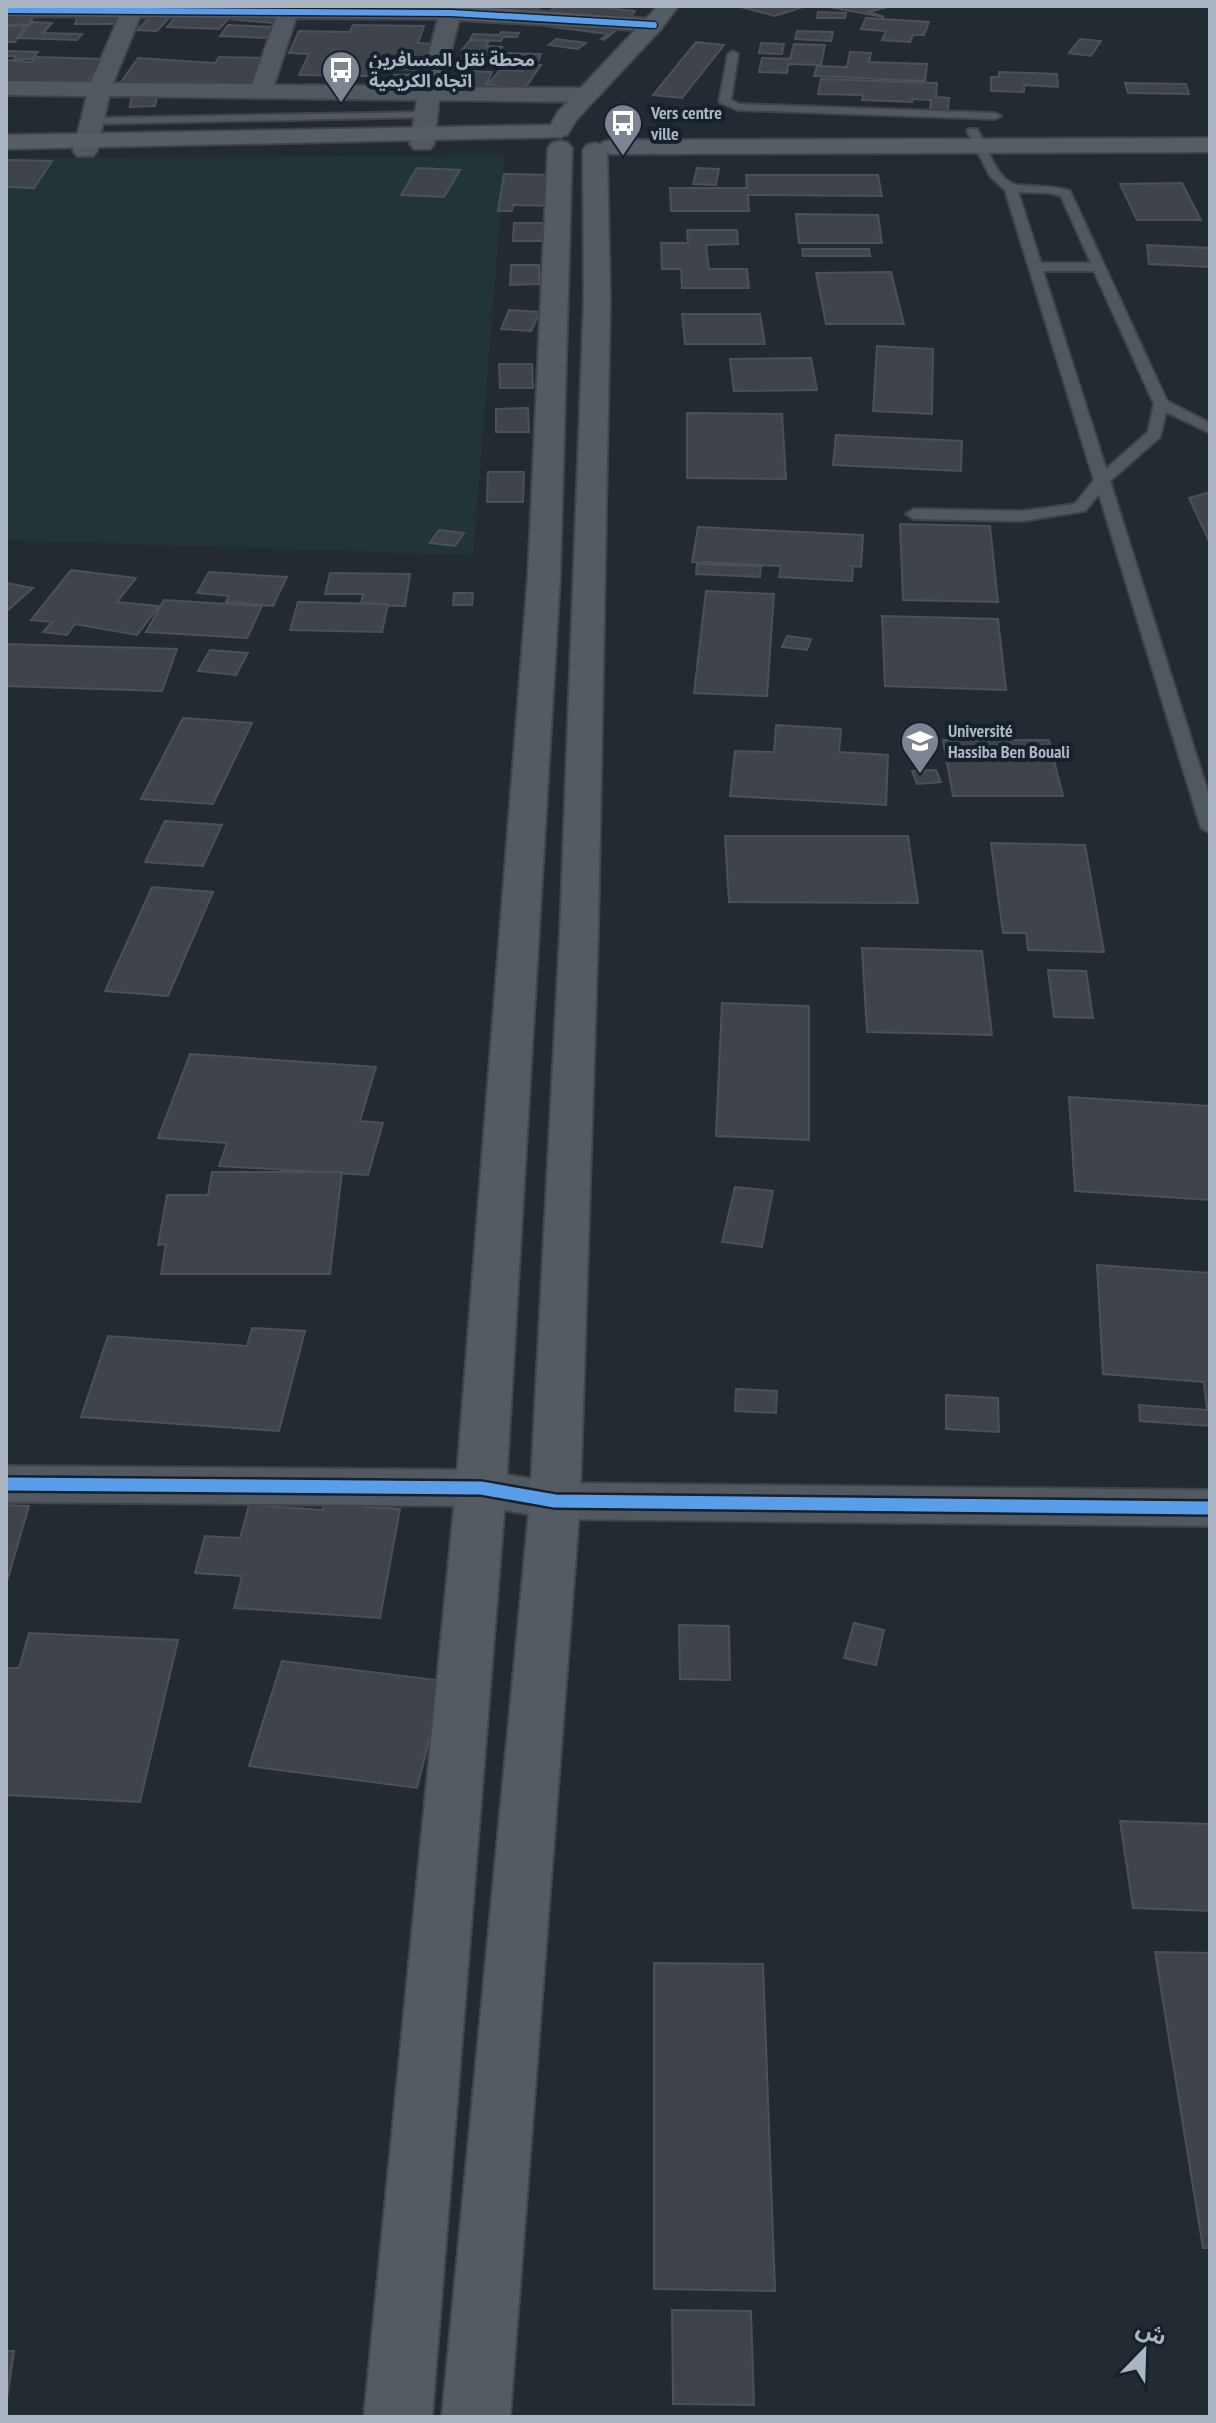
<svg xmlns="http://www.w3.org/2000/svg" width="1216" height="2423" font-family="'PT Sans Narrow','Noto Sans Arabic',sans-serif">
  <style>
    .green { fill: #213537 }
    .building { fill: #3f444b; stroke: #4b515a; stroke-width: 2 }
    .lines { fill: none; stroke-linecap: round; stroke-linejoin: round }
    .service-casing { stroke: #40444a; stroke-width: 4 }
    .minor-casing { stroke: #40444a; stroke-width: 4 }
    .secondary-casing { stroke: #40444a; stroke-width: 4 }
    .primary-casing { stroke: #41464e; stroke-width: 4 }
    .service { fill: #525860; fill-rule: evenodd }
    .minor { fill: #525860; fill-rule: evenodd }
    .secondary { fill: #575d65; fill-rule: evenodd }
    .primary { fill: #555b62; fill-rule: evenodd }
    .cycleway-far1-casing { stroke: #17212c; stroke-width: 9 }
    .cycleway-casing { stroke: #17212c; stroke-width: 18 }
    .cycleway-far1 { stroke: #5a9eea; stroke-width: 6 }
    .cycleway { stroke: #5a9eea; stroke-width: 13 }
    .labels { text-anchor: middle; stroke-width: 8; stroke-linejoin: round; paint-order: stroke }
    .far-poi-label { font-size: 18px; font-weight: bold; fill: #abb6c5; stroke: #17212c; text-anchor: start }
  </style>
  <rect width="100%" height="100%" fill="#242a31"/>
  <path class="green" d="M505,155L473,555L6,540V158Z"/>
  <g class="building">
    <path d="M474,6H540L536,14L471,12Z"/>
    <path d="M555,6H591L635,11L629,20L548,14Z"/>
    <path d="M737,6H806L775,16Z"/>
    <path d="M823,6H891L869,12L884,17Z"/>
    <path d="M12,10L38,11L28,25H6V19Z"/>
    <path d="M181,11L279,15L273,23L228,19L219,29L167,27Z"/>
    <path d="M818,12L846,13L845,18H817Z"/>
    <path d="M78,16H124L121,24H75Z"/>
    <path d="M151,16L170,17L157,31L137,30Z"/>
    <path d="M558,17L623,25L604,40L601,39L608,34L546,26Z"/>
    <path d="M866,18L929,22L924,35H913L910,42L882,40L886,31L861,29Z"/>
    <path d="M32,22L52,23L43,33L82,34L77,40L18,38Z"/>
    <path d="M228,25L274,27L266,38L220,36Z"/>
    <path d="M353,25L424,26L418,43L438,44L429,70L376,69L373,76L299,75L309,54L289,53L299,31L350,32Z"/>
    <path d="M6,26H25L15,42H6Z"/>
    <path d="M797,31L833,32L831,41L795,39Z"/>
    <path d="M501,32L519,33L517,37H503L501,41L470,40L473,34L499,35Z"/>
    <path d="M556,39L586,43L578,49L549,45Z"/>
    <path d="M1080,39L1101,41L1091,56L1069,53Z"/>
    <path d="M470,40L489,41L486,46L502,47L498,53L462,50Z"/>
    <path d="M696,42L724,45L682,98L653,95Z"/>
    <path d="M761,43L784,44L782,54L759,53Z"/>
    <path d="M794,44L825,45L821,65L788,64L787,73L759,72L762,58L790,59Z"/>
    <path d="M6,51L38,52L32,59H14L16,56H6Z"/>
    <path d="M463,52H490L488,61H461Z"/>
    <path d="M850,52L871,53L869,62L927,64L925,81L814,76L817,66L847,67Z"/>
    <path d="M493,53L541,54L538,62H523L521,66L489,65Z"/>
    <path d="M35,57L103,59L87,83L6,82V60L32,62Z"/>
    <path d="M219,57L268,58L254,83L121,82L138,58L215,63Z"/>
    <path d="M529,64L541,65L525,88L487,85L500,70L522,71Z"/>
    <path d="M463,71L492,72L485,87L456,86Z"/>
    <path d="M999,72L1057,74L1058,87L1024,85V92L991,91V77H999Z"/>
    <path d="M428,74V81H394V75Z"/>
    <path d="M821,79L937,83L936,97L949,98L948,112L930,111L931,100L912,99V102L862,100L863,95L818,94Z"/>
    <path d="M1125,83L1186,84L1189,94L1128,93Z"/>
    <path d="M157,97L155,106L130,107L131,98Z"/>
    <path d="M6,160L52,161L34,188L6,187Z"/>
    <path d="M417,168L460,170L444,197L401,195Z"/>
    <path d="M697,168L719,169L716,185L693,184Z"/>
    <path d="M504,174L557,175L552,206L513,205L512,211H498Z"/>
    <path d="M746,175H878L882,196L748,195L749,211H671L670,188H747Z"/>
    <path d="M1182,183L1201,220H1137L1120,184Z"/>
    <path d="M796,214L878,215L882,243H799Z"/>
    <path d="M514,223H543V241H513Z"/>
    <path d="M687,230H737L738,244L706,245L709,269H747L749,288H682L681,269H662L661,243H688Z"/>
    <path d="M1147,245L1210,248V267L1149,264Z"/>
    <path d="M802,249H869L870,256H803Z"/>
    <path d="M511,265H539V284L510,285Z"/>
    <path d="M891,272L904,324H826L816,273Z"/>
    <path d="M509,310L540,312L531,331L501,329Z"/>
    <path d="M682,314H760L765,344H685Z"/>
    <path d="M877,346L933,349L932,414L873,411Z"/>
    <path d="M811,358L817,390L734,391L730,359Z"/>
    <path d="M499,364H532L533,388H500Z"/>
    <path d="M528,408L529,432H496V409Z"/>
    <path d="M687,413L782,414L786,479L687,478Z"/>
    <path d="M836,435L962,441L961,471L833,465Z"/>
    <path d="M488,472H524L523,502H487Z"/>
    <path d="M1210,492V543L1189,498Z"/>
    <path d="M900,524L990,526L998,602L903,600Z"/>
    <path d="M698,527L863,535L861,567L853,566L852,581L779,577L781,566L692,562Z"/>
    <path d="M439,530L464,533L455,546L430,543Z"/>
    <path d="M697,564L761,566L760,577L696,574Z"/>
    <path d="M71,570L136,578L117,602L159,606L137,635L75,624L67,635L43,632L52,622L31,620Z"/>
    <path d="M209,572L287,577L273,606L226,602L229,596L197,593Z"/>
    <path d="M330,573L410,574L405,606L361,605L363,594H325Z"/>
    <path d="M6,583L33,588L7,611H6Z"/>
    <path d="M706,591L774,594L767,696L694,693Z"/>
    <path d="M454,593H473L472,605H453Z"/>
    <path d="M164,600L262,606L247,638L146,632Z"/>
    <path d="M298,602L388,604L382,632L290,630Z"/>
    <path d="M882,616L998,619L1006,690L885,686Z"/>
    <path d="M787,636L811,639L807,650L782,647Z"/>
    <path d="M6,644L177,649L162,691L6,686Z"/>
    <path d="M210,650L248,653L236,675L198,671Z"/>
    <path d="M183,718L252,723L213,804L141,799Z"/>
    <path d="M776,725L841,729L839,752L888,755L886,805L730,796L735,751L774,752Z"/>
    <path d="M943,740H1049L1063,796H953Z"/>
    <path d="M936,770L941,782L917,784L912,771Z"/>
    <path d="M165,821L222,825L203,866L145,862Z"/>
    <path d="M725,836H908L918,903L729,902Z"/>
    <path d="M991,843L1085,845L1104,952L1028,950L1026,933H1003Z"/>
    <path d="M152,887L213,892L168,996L105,991Z"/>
    <path d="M862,948L982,951L992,1035L867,1032Z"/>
    <path d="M1048,970L1086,971L1093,1018L1054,1017Z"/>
    <path d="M722,1003L809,1006V1140L716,1136Z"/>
    <path d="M190,1054L376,1067L360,1121L383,1123L368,1175L219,1166L227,1143L158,1138Z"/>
    <path d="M1069,1097L1210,1106V1200L1075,1191Z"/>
    <path d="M212,1172H342L330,1274H161L166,1244L158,1245L167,1195H208Z"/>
    <path d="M735,1187L773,1191L762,1247L722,1242Z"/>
    <path d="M1097,1265L1210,1273V1426L1140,1421L1139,1405L1207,1410L1204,1382L1103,1374Z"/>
    <path d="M252,1328L305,1331L279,1431L81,1417L108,1336L247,1346Z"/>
    <path d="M736,1389L777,1391L776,1413L735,1411Z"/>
    <path d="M946,1395L998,1398L999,1432L946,1429Z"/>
    <path d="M324,1504L400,1509L380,1618L234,1608L242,1576L195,1573L205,1536L240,1538L249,1505L323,1510Z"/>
    <path d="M6,1505L29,1506L6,1585Z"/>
    <path d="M854,1623L884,1630L876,1665L844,1658Z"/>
    <path d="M679,1625L729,1626L730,1680L680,1679Z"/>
    <path d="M29,1633L178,1640L140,1802L6,1795V1668H19Z"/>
    <path d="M282,1661L444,1681L417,1788L249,1766Z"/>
    <path d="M1120,1821L1210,1824V1911L1133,1908Z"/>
    <path d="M1155,1952L1210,1953V2248H1203Z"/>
    <path d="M654,1963L763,1964L775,2291L654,2289Z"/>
    <path d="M672,2310L751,2311L754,2405L673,2404Z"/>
    <path d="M6,2351H14L6,2405Z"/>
  </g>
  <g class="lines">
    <g class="service-casing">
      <g id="service">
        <path d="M733,51L738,54L731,100L739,104L995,113L1001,116L995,119L737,110L719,102L728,54Z"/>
        <path d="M426,112L432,115L430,117L92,124L86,121L92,118Z"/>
        <path d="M969,129H977C987,145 996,182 1018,185C1037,187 1052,185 1070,191L1167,401L1210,423V433L1166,412L1160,437L1110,481L1210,799V833L1201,828L1099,494L1085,511L1023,521L914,519L906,514L914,509L1023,511L1075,504L1094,480L1005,190L990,176L967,131ZM1018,192L1050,193L1061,196L1091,263H1041ZM1043,271H1094L1154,404L1148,432L1106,469Z"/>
      </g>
    </g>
    <g class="minor-casing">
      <g id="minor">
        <path d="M6,6H462L654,19L664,25L654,31L459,20L442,87L589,88L600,95L589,102L439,100L434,144L430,149H414L410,144L417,100L109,96L97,151L93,156H77L73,151L87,96L6,95V81L91,82L119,17L6,16ZM140,17L276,18L252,84L113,83ZM296,18L438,19L420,86L274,85Z"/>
        <path d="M6,1466L481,1470L555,1483L1210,1490V1526L555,1519L481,1506L6,1502Z"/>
      </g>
    </g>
    <g class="secondary-casing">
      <g id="secondary">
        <path d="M554,125L562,127L565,132L562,137L6,149V135Z"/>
        <path d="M1210,138V152L611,154L603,152L599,147L603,142L611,140Z"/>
      </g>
    </g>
    <g class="primary-casing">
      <g id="primary">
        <path d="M658,6H678L661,29L576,120L567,135H551L548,130L558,112Z"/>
        <path d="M560,141L568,143L572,148L560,576L506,1488L432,2417H364L456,1488L528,576L548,148L552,143Z"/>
        <path d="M595,143L603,145L607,150L610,301L598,933L580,1501L510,2417H442L530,1501L560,933L584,301L583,150L587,145Z"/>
      </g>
    </g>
    <use href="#service" class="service"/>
    <use href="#minor" class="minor"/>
    <use href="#secondary" class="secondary"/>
    <use href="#primary" class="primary"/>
    <g class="cycleway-far1-casing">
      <path id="cycleway-far1" d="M6,10L451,13L654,25"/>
    </g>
    <g class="cycleway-casing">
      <path id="cycleway" d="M6,1484L481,1488L555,1501L1210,1508"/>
    </g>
    <use href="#cycleway-far1" class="cycleway-far1"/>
    <use href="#cycleway" class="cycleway"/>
  </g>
  <defs>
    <g id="bus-pin" transform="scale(2)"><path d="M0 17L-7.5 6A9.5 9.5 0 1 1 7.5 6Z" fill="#7c8591" stroke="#17212c"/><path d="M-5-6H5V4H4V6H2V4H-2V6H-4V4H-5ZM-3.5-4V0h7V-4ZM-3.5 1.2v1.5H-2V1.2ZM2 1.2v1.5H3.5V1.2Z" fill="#fff"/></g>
    <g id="university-pin" transform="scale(2)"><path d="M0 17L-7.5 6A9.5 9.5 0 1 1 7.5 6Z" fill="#7c8591" stroke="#17212c"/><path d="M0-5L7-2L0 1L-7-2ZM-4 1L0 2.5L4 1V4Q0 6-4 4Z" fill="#fff"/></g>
  </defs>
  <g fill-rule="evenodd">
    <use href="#bus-pin" x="341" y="70"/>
    <use href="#bus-pin" x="623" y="123"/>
    <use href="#university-pin" x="920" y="741"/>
  </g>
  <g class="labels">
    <g class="far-poi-label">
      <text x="369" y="66">محطة نقل المسافرين<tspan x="369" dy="21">اتجاه الكريمية</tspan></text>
      <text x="651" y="119">Vers centre<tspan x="651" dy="21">ville</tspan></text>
      <text x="948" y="737">Université<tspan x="948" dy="21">Hassiba Ben Bouali</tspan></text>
    </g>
  </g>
  <rect width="1216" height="2423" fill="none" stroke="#abb6c5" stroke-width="16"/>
  <g transform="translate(1144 2351) rotate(23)" stroke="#17212c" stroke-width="6" paint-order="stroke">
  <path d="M0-6L14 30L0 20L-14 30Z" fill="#abb6c5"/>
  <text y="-12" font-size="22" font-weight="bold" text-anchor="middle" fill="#abb6c5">ش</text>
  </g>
</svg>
